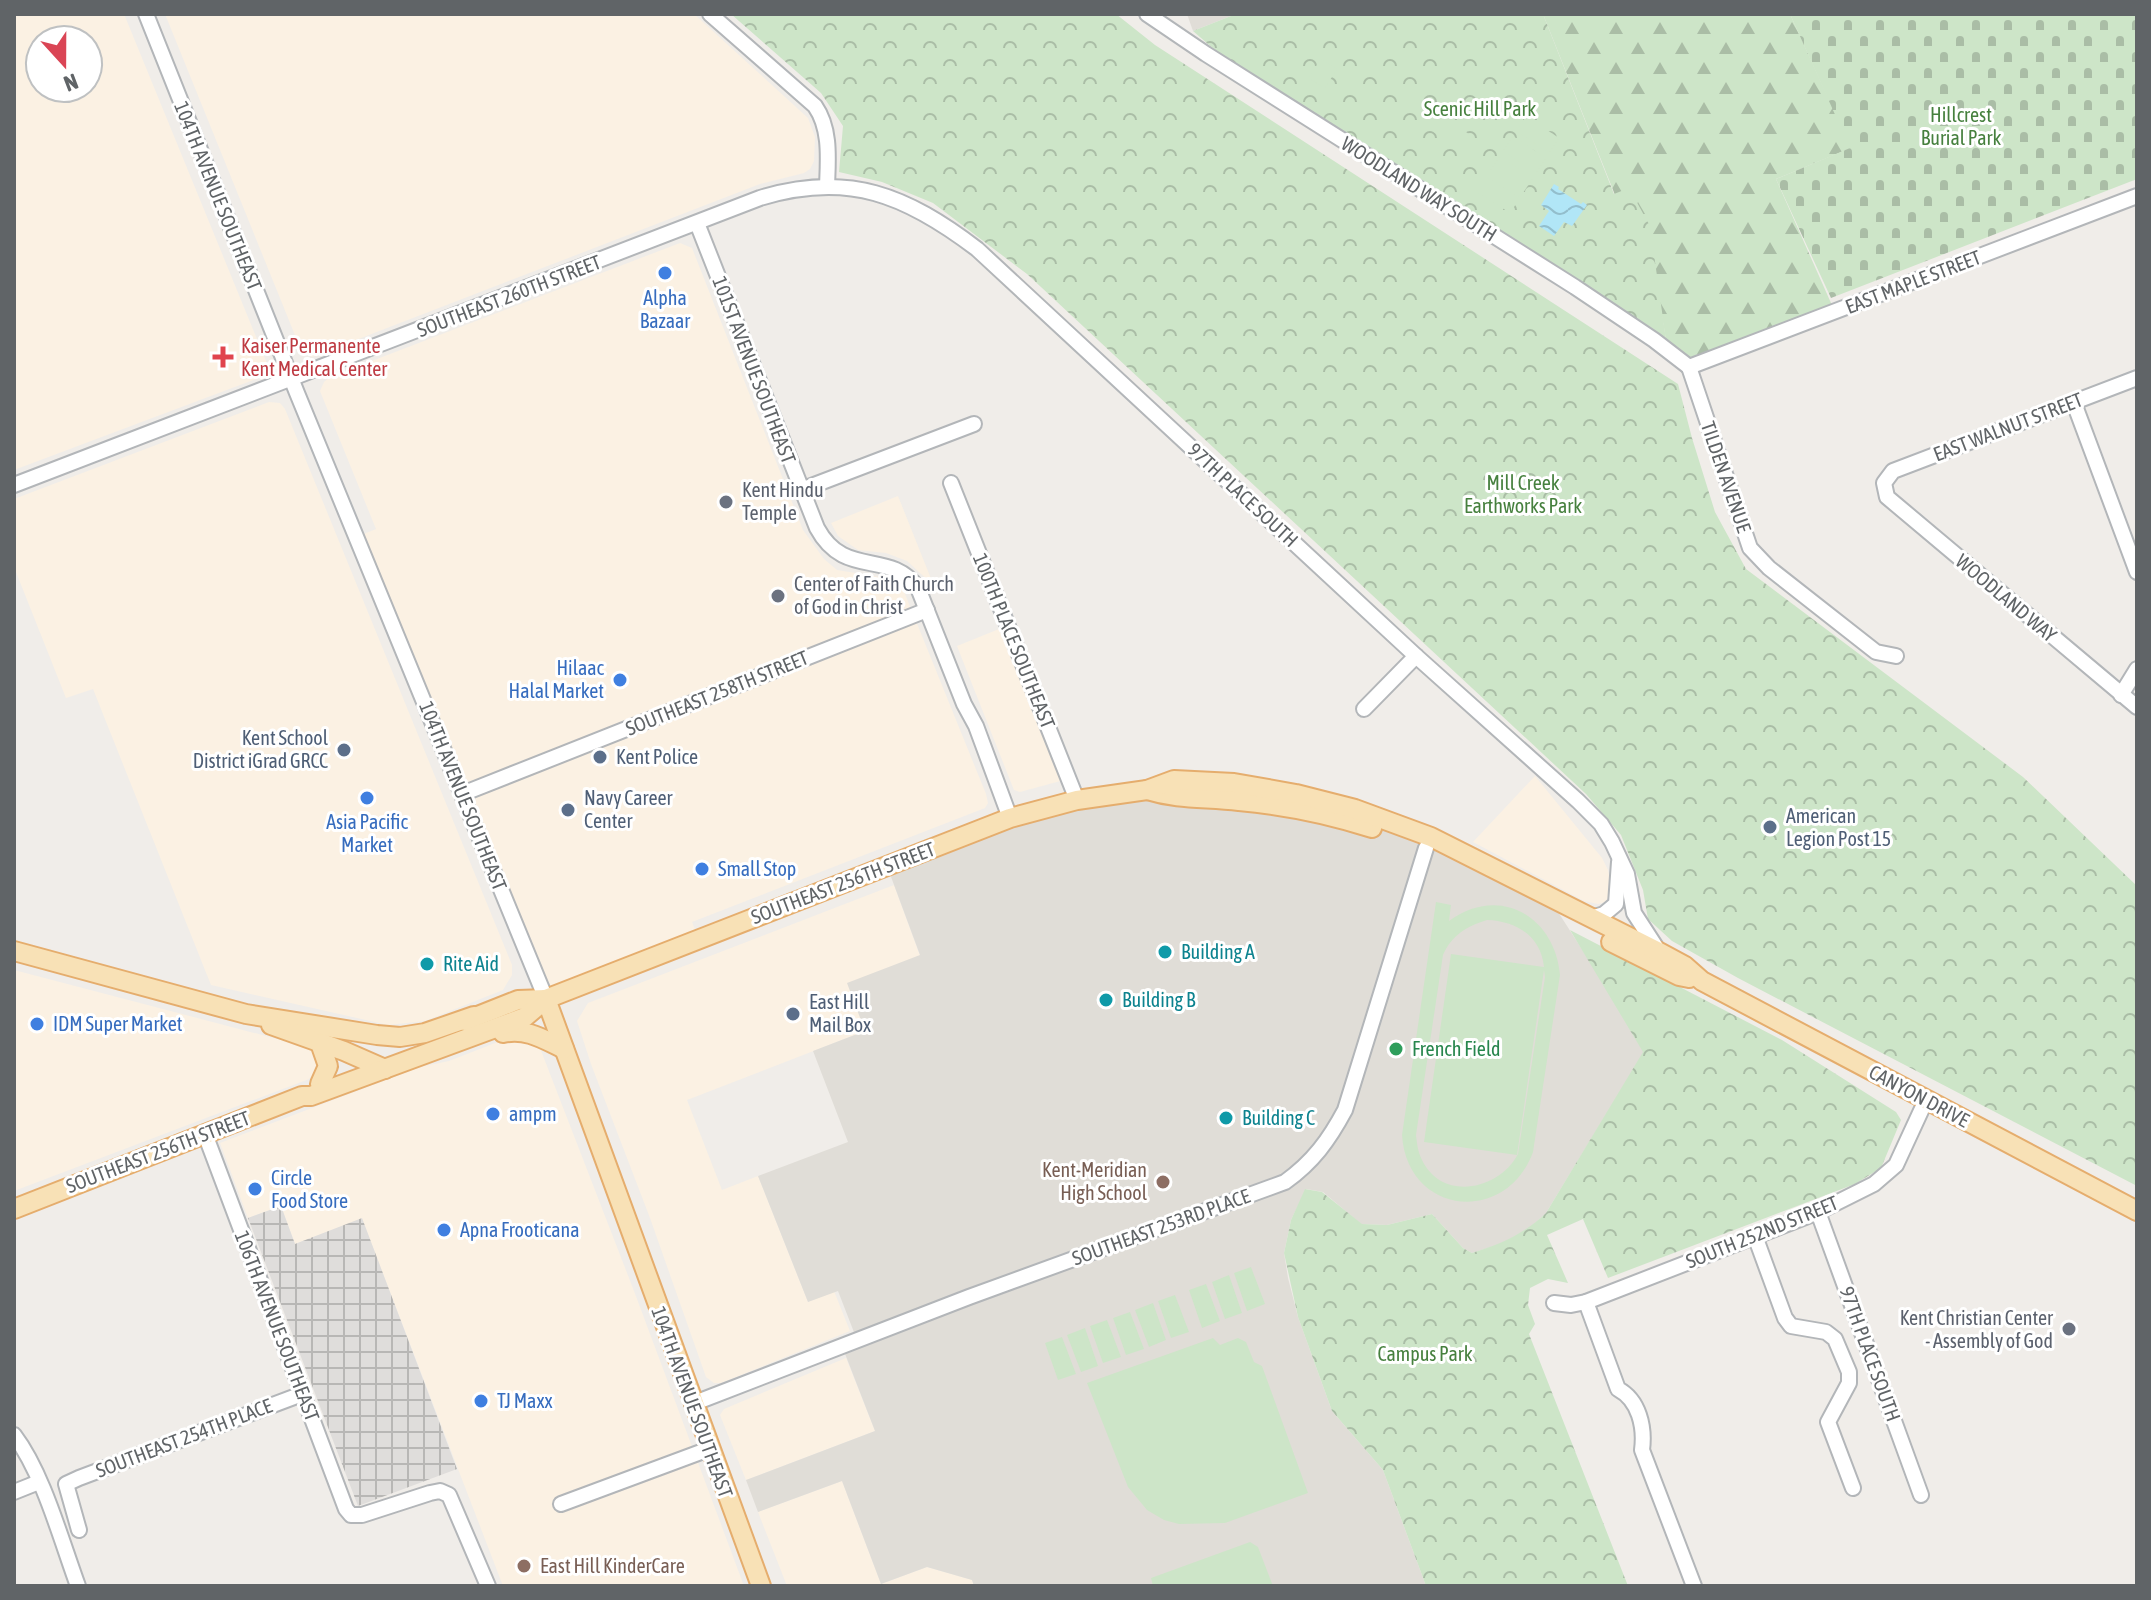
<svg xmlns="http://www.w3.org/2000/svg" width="2151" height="1600" font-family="'Asap Condensed',sans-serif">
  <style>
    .commercial { fill: #fbf1e3; fill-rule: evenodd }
    .industrial { fill: url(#industrial-grid) }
    .education { fill: #e0ddd7 }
    .forest { fill: url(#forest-firs) }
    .cemetery { fill: url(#cemetery-stones) }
    .park { fill: url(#park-crowns) }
    .pitch { fill: #cde5c8; fill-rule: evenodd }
    .water { fill: url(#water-waves) }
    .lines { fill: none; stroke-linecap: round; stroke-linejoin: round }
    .minor-casing { stroke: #b3b6b9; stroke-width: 18 }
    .major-casing { stroke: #e5ad6d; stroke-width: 22 }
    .minor { stroke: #fff; stroke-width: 14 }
    .major { stroke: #f8e1b6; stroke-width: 18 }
    .shop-dot { fill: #3f7fe0; stroke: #fff; stroke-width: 3 }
    .health-dot { fill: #e0444e; stroke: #fff; stroke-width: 3 }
    .worship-dot { fill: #6b7280; stroke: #fff; stroke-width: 3 }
    .service-dot { fill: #5c6f8a; stroke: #fff; stroke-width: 3 }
    .culture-dot { fill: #0f9aa8; stroke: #fff; stroke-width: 3 }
    .leisure-dot { fill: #2e9e5b; stroke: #fff; stroke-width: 3 }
    .education-dot { fill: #8d6e63; stroke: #fff; stroke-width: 3 }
    .labels { text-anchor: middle; stroke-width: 6; stroke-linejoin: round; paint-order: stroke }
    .park-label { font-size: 20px; fill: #46803e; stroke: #fff }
    .street-label { font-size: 20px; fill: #606467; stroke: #fff }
    .shop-label { font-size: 20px; fill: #366cbe; stroke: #fff; text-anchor: start }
    .health-label { font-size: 20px; fill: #be3a42; stroke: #fff; text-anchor: start }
    .worship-label { font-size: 20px; fill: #5b616d; stroke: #fff; text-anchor: start }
    .service-label { font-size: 20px; fill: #4e5e75; stroke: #fff; text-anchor: start }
    .culture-label { font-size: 20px; fill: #0d838f; stroke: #fff; text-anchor: start }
    .leisure-label { font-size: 20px; fill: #27864d; stroke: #fff; text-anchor: start }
    .education-label { font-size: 20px; fill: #785e54; stroke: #fff; text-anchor: end }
  </style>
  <defs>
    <pattern id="industrial-grid" width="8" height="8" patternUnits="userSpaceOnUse" patternTransform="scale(2)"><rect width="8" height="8" fill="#dfdddb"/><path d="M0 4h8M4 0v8" fill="none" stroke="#b8b7b5"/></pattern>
    <pattern id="forest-firs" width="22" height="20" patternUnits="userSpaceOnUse" patternTransform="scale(2)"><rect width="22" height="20" fill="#cde5c8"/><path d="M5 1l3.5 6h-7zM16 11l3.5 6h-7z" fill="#aabda6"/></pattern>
    <pattern id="cemetery-stones" width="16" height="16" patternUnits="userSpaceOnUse" patternTransform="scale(2)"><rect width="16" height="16" fill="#cde5c8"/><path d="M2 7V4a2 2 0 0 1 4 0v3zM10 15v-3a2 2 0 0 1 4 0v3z" fill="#aabda6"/></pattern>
    <pattern id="park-crowns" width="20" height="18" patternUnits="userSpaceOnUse" patternTransform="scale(2)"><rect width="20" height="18" fill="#cde5c8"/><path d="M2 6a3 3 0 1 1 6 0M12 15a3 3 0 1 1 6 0" fill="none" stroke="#aabda6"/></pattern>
    <pattern id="water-waves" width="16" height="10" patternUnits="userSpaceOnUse" patternTransform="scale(2)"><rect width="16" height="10" fill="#b1e6f7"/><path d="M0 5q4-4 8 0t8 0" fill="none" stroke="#93becc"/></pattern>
  </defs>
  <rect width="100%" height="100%" fill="#f0ede9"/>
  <g class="commercial">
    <path d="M14,14H124L268,366L261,377L14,470ZM40,40H88V88H40Z"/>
    <path d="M165,14H694L808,118L815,137L814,161L810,169L804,173L760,184L312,357L301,350Z"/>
    <path d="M680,243L692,248L803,530L824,559L837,570L880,577L903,589L986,794L988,803L985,808L692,922L699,940L546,999L356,537L376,529L320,391L324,382L330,377Z"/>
    <path d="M269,402L280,403L285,409L512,965V975L503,990L425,1021L388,1025L211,985L93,689L66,698L14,567V499Z"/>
    <path d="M898,496L934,586L907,561L886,553L858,550L838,536L831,523Z"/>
    <path d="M1004,627L1064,780L1020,792L1014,790L957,646Z"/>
    <path d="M1535,776L1602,858L1608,870L1611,886L1610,895L1605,902L1598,904L1584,901L1473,842Z"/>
    <path d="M894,885L920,956L865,1031L687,1100L722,1190L758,1176L808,1302L834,1291L850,1331L721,1383H714L706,1377L650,1218L591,1064L577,1021L588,1003Z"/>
    <path d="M14,970L308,1047L315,1052L318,1063L314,1073L309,1079L14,1191Z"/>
    <path d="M508,1038L535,1043L540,1048L634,1291L744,1586H615L614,1584L608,1586H503L362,1219L295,1244L281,1206L248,1218L220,1143L420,1067L449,1061Z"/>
    <path d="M846,1358L875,1431L746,1480L720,1415L724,1409Z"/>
    <path d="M842,1481L881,1584L927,1567L972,1580L974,1586H787L758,1512Z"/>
  </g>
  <path class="industrial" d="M281,1206L295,1244L362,1218L457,1469L358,1506L248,1218Z"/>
  <g class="education">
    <path d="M1187,14H1236L1193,31Z"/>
    <path d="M1147,790L1293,799L1428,842L1551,901L1601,979L1644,1052L1546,1213L1529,1229L1501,1244L1472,1253L1463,1248L1432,1214L1387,1225L1361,1224L1323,1192L1306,1189L1291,1220L1284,1253L1288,1278L1298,1317L1332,1411L1383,1470L1426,1586H974L972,1580L927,1567L881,1584L842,1481L758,1512L746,1480L875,1431L842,1346L857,1340L838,1291L808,1302L758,1176L848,1142L813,1051L865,1031L847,983L920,955L887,866L1010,818Z"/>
  </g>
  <path class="forest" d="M1543,14H1790L1851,148L1776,179L1835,312L1689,367L1666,340L1647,225L1615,195Z"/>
  <path class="cemetery" d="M1790,14H2137V179L1831,298L1776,179L1850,148Z"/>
  <g class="park">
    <path d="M731,14H1116L1155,45L1678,384L1692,438L1715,512L1746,569L2023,777L2137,886V1186L1738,978L1672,941L1648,919L1643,890L1621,835L1586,794L1027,274L933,203L882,182L839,172L843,126L821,93Z"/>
    <path d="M1236,14H1543L1614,194L1629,188L1650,226L1666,340L1216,51L1193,31Z"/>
    <path d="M1570,930L1782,1040L1896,1112L1901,1120L1881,1168L1855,1184L1608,1278L1583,1219L1547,1235L1568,1283L1548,1279L1530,1288L1528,1305L1535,1324L1529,1334L1628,1586H1426L1383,1470L1332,1411L1298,1317L1284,1253L1291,1220L1305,1189L1322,1192L1362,1224L1387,1225L1432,1214L1463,1248L1472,1253C1501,1244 1524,1234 1546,1213L1643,1052Z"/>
  </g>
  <g class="pitch">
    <path d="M1321,59L1337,69L1325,88L1308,78Z"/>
    <path d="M1442,116L1475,138L1465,153L1432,131Z"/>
    <path d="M1526,116L1559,138L1549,153L1517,131Z"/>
    <path d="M1513,136L1546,158L1536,173L1503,151Z"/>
    <path d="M1500,156L1533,178L1523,193L1490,171Z"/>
    <path d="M1487,177L1520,198L1510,213L1477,192Z"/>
    <path d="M1436,902L1451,905L1449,921C1499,884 1555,916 1560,975L1533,1152C1506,1226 1407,1215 1402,1135ZM1487,920C1516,921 1541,936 1544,967L1451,954L1424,1142L1517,1155L1544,970L1545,977L1518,1154C1500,1189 1443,1203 1422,1160C1418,1152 1417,1144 1416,1135L1443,955C1452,935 1467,926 1487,920Z"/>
    <path d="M1251,1267L1265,1304L1247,1311L1234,1273Z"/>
    <path d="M1229,1275L1242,1313L1225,1319L1212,1282Z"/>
    <path d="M1206,1284L1220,1321L1202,1328L1189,1290Z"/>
    <path d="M1175,1295L1189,1332L1171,1338L1158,1301Z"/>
    <path d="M1153,1303L1166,1340L1149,1347L1135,1310Z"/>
    <path d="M1130,1312L1144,1349L1126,1355L1113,1318Z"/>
    <path d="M1107,1320L1121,1357L1103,1363L1090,1326Z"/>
    <path d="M1085,1328L1098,1366L1081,1372L1067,1335Z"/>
    <path d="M1062,1337L1076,1374L1058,1380L1045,1343Z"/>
    <path d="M1213,1338L1220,1345L1238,1338L1246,1342L1254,1362L1262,1366L1308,1493L1225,1523L1179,1524L1164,1520L1147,1510L1128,1487L1087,1383Z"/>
    <path d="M1250,1542L1258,1547L1273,1586H1153L1151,1578Z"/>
  </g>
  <path class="water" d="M1554,184L1559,187L1558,189L1581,204L1583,202L1587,205L1572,226L1564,222L1554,236L1539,226L1549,211L1541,205Z"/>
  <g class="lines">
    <g class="minor-casing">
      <g id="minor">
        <path d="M146,14L297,393L546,999"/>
        <path d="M710,14L815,106C831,129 828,159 827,186"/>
        <path d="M1147,14L1206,54L1575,287L1654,340L1689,367"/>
        <path d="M697,223L817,528C845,580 889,548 918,588L964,704L976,726L1010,818"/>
        <path d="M1689,367L2137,196"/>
        <path d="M1689,367L1750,548L1769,568L1876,652L1896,656"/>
        <path d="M2137,378L1893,471L1884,483L1887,497L2137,707"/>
        <path d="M2074,403L2137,572"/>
        <path d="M951,483L1077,800"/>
        <path d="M14,485L760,198C848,171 906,195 977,249L1416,656L1578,801L1601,824L1612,842L1627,874L1634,913L1658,950"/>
        <path d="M801,490L974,424"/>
        <path d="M2121,695L2137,669"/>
        <path d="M1364,709L1416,656"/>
        <path d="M462,794L927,610"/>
        <path d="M1591,918L1604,914L1616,904L1619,862"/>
        <path d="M205,1134L346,1509L351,1515H362L430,1493L440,1491L449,1495L488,1586"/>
        <path d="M1818,1212L1921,1495"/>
        <path d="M1755,1236L1785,1318L1791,1326L1826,1332L1835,1339L1849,1372V1383L1828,1422L1853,1488"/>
        <path d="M1586,1302L1618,1389C1639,1400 1645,1427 1642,1450L1694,1586"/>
        <path d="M1554,1303L1571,1305L1586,1302L1818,1212L1874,1184L1896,1165L1926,1100"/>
        <path d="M692,1404L969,1297L1285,1182C1313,1162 1329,1140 1345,1110L1426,848"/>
        <path d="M14,1435C43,1473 61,1540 78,1586"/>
        <path d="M14,1492L39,1482"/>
        <path d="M561,1504L709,1449"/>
        <path d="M79,1530L66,1484L79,1478L302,1394"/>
      </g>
    </g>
    <g class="major-casing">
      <g id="major">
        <path d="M1147,790C1179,800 1206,797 1239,801C1284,805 1329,814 1372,828"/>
        <path d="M1611,942L1679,976L1689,978"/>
        <path d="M14,951L246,1014L377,1035L400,1037L425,1033L474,1016"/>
        <path d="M546,999L761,1586"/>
        <path d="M465,1021L518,1000L546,999"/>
        <path d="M271,1025L344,1051L385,1069"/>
        <path d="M503,1033C527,1028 543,1039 564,1049"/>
        <path d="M320,1043L328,1066L320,1084"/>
        <path d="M14,1209L302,1096H311L525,1017L546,999L1010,818L1077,800L1147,790L1174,780L1234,783L1296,794L1355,809L1431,837L1659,952L1685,966L1702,981L2137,1211"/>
      </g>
    </g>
    <use href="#minor" class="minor"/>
    <use href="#major" class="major"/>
  </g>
  <g class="shop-dot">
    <circle cx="665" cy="273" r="8"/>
    <circle cx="620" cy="680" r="8"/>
    <circle cx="367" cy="798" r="8"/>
    <circle cx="702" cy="869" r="8"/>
    <circle cx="37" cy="1024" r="8"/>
    <circle cx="493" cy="1114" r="8"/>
    <circle cx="255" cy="1189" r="8"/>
    <circle cx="444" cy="1230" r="8"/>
    <circle cx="481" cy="1401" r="8"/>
  </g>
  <path class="health-dot" d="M219 345h8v8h8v8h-8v8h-8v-8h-8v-8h8z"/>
  <g class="worship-dot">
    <circle cx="726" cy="502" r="8"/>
    <circle cx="778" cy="596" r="8"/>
    <circle cx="2069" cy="1329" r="8"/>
  </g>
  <g class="service-dot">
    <circle cx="344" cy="750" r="8"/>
    <circle cx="600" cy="757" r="8"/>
    <circle cx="568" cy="810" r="8"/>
    <circle cx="1770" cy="827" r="8"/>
    <circle cx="793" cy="1014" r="8"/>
  </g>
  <g class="culture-dot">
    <circle cx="1165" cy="952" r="8"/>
    <circle cx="427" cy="964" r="8"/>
    <circle cx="1106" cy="1000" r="8"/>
    <circle cx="1226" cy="1118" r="8"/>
  </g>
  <circle class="leisure-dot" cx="1396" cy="1049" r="8"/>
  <g class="education-dot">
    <circle cx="1163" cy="1182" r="8"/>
    <circle cx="524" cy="1566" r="8"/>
  </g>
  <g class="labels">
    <g class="park-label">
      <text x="1480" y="116">Scenic Hill Park</text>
      <text x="1961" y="122">Hillcrest<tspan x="1961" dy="23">Burial Park</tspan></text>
      <text x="1523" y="490">Mill Creek<tspan x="1523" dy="23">Earthworks Park</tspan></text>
      <text x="1425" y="1361">Campus Park</text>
    </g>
    <g class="street-label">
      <text transform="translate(1419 189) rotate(32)" y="7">WOODLAND WAY SOUTH</text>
      <text transform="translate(218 196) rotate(68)" y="7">104TH AVENUE SOUTHEAST</text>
      <text transform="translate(1913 282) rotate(-21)" y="7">EAST MAPLE STREET</text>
      <text transform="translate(509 296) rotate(-21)" y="7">SOUTHEAST 260TH STREET</text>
      <text transform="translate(754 370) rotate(69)" y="7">101ST AVENUE SOUTHEAST</text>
      <text transform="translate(2008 427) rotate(-21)" y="7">EAST WALNUT STREET</text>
      <text transform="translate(1726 477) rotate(71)" y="7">TILDEN AVENUE</text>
      <text transform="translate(1243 495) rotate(43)" y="7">97TH PLACE SOUTH</text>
      <text transform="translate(2006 598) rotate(40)" y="7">WOODLAND WAY</text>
      <text transform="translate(1014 641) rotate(68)" y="7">100TH PLACE SOUTHEAST</text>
      <text transform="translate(717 693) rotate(-22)" y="7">SOUTHEAST 258TH STREET</text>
      <text transform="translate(463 796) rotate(68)" y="7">104TH AVENUE SOUTHEAST</text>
      <text transform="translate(843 883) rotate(-21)" y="7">SOUTHEAST 256TH STREET</text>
      <text transform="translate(1919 1096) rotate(28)" y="7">CANYON DRIVE</text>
      <text transform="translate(158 1152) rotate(-21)" y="7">SOUTHEAST 256TH STREET</text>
      <text transform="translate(1161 1227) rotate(-20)" y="7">SOUTHEAST 253RD PLACE</text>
      <text transform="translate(1762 1232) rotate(-22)" y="7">SOUTH 252ND STREET</text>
      <text transform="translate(277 1326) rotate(69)" y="7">106TH AVENUE SOUTHEAST</text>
      <text transform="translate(1870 1354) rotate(70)" y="7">97TH PLACE SOUTH</text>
      <text transform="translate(692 1402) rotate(70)" y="7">104TH AVENUE SOUTHEAST</text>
      <text transform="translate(184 1438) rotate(-21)" y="7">SOUTHEAST 254TH PLACE</text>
    </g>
    <g class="shop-label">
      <text x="665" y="305" text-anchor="middle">Alpha<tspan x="665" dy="23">Bazaar</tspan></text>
      <text x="604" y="675" text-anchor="end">Hilaac<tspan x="604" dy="23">Halal Market</tspan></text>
      <text x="367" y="829" text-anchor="middle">Asia Pacific<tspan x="367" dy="23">Market</tspan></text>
      <text x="718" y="876">Small Stop</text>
      <text x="53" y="1031">IDM Super Market</text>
      <text x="509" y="1121">ampm</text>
      <text x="271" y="1185">Circle<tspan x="271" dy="23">Food Store</tspan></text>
      <text x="460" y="1237">Apna Frooticana</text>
      <text x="497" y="1408">TJ Maxx</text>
    </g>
    <g class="health-label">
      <text x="241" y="353">Kaiser Permanente<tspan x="241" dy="23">Kent Medical Center</tspan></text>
    </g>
    <g class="worship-label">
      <text x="742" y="497">Kent Hindu<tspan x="742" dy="23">Temple</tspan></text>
      <text x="794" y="591">Center of Faith Church<tspan x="794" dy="23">of God in Christ</tspan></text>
      <text x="2053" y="1325" text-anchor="end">Kent Christian Center<tspan x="2053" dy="23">- Assembly of God</tspan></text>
    </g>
    <g class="service-label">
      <text x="328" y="745" text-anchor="end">Kent School<tspan x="328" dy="23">District iGrad GRCC</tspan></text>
      <text x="616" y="764">Kent Police</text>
      <text x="584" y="805">Navy Career<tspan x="584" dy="23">Center</tspan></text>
      <text x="1786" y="823">American<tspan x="1786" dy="23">Legion Post 15</tspan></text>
      <text x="809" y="1009">East Hill<tspan x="809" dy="23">Mail Box</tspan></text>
    </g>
    <g class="culture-label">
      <text x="1181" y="959">Building A</text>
      <text x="443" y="971">Rite Aid</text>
      <text x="1122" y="1007">Building B</text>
      <text x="1242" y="1125">Building C</text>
    </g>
    <g class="leisure-label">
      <text x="1412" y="1056">French Field</text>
    </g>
    <g class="education-label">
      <text x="1147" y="1177">Kent-Meridian<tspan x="1147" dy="23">High School</tspan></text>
      <text x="540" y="1573" text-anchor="start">East Hill KinderCare</text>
    </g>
  </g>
  <rect width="2151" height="1600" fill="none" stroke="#606467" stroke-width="32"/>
  <g transform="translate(64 64) rotate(159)"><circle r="38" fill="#ffffff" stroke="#bfc1c2" stroke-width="2"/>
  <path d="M0-6L14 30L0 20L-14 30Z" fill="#da4555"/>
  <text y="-12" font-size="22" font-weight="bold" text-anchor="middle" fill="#606467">N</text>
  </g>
</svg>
